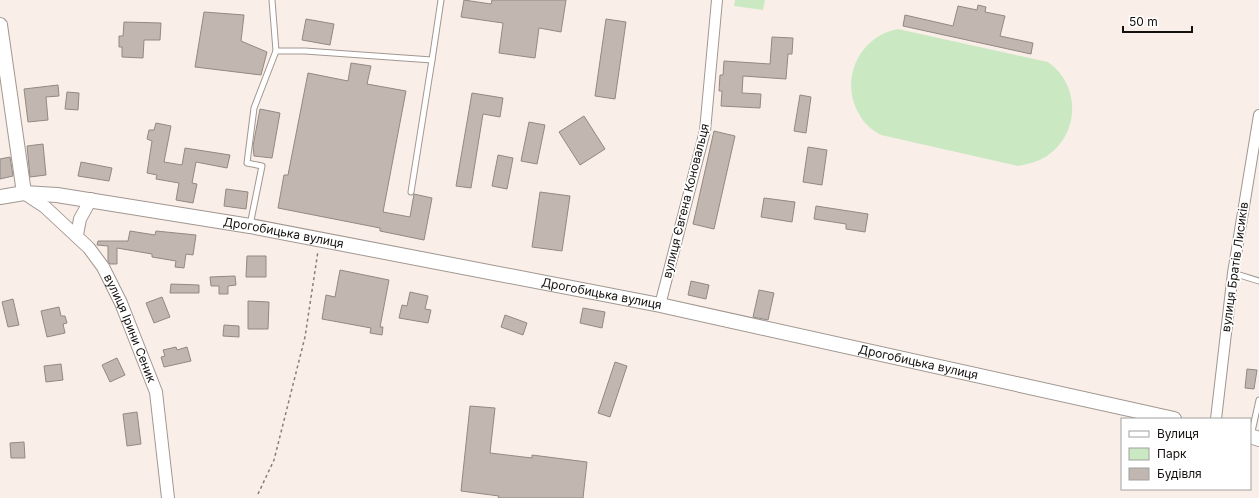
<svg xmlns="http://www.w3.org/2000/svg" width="1259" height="498" font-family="Inter,sans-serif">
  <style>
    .green { fill: #cae9c3 }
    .building { fill: #c1b7b0; stroke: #938983 }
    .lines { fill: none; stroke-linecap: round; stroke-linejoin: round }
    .service-casing { stroke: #a19791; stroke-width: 7 }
    .minor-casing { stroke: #a19791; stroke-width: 12 }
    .tertiary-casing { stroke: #a19791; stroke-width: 14 }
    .secondary-casing { stroke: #a19791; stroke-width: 16 }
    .path { stroke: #857e79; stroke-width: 1.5; stroke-dasharray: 3 3; stroke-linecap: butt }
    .service { stroke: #fff; stroke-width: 5 }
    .minor { stroke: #fff; stroke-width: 10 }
    .tertiary { stroke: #fff; stroke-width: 12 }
    .secondary { stroke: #fff; stroke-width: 14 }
    .labels { text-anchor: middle; stroke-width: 3.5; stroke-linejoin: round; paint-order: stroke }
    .street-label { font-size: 12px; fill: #15110f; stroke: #fff }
  </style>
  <rect width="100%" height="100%" fill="#faefe8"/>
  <g class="green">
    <path d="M735,0H765L763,10L734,6Z"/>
    <path d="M898,29L1048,62C1081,85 1080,134 1047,156C1038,162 1028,164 1018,166L881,135C872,130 864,124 859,114C839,80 859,36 898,29Z"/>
  </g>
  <g class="building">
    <path d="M464,0L491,4L492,0H566L561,32L539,28L535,58L499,53L503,23L461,17Z"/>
    <path d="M978,5L986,7L985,12L1005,16L1000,36L1033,43L1031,54L903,26L905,15L953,26L958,6L977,10Z"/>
    <path d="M204,12L244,15L241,41L267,52L261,75L195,67Z"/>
    <path d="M306,19L334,24L330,45L302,40Z"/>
    <path d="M606,19L626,22L615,99L595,96Z"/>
    <path d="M124,22L161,23L160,40H144L143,58L122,57V47H119V36H123Z"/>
    <path d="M772,37L793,38L792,54H788L786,79L743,76L742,93L761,94L760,108L721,106L722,91H719L720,75H723L724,61L770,64Z"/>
    <path d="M351,63L371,66L367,84L406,91L383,212L410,217L414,194L432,198L424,240L380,231V228L278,208L284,175H288L308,73L348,81Z"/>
    <path d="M58,85L59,96L46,97L48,120L28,122L24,89Z"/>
    <path d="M67,92L79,93L78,110L65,109Z"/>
    <path d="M472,93L503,98L500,117L483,114L471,188L456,186Z"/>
    <path d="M800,95L811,97L806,133L794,131Z"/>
    <path d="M260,109L280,113L272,158L254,156L253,146Z"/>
    <path d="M584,116L605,149L580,165L559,132Z"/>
    <path d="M529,122L545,125L537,164L521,161Z"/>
    <path d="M156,123L171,126L164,162L182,165L185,148L230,155L227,168L196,162L192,183L197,184L193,203L176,200L179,183L156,179L157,175L147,173L152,141L147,139L149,130H154Z"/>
    <path d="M714,131L735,136L714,229L693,224Z"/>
    <path d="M43,144L46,175L30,177L27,146Z"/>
    <path d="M808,147L827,150L822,185L803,182Z"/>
    <path d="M498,155L513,158L507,189L492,186Z"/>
    <path d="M10,157L13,176L0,179V159Z"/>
    <path d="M81,162L112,168L109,181L78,176Z"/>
    <path d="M226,189L248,192L246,209L224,206Z"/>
    <path d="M540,192L570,196L562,251L532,247Z"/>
    <path d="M764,198L795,202L792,222L761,217Z"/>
    <path d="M816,206L868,214L865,232L846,229V224L814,219Z"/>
    <path d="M130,231L155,235L156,231L196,235L193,255L186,254L184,268L175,267L176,261L152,257V254L117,248V264H110L108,261V246L97,245L98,241H128Z"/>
    <path d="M247,256H266V277H246Z"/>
    <path d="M340,270L389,280L380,327H383L382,335L370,333L371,328L322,319L326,295L335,297Z"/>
    <path d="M235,276L236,285L228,286V294H219V286H211L210,277Z"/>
    <path d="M691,281L709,285L706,299L688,295Z"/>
    <path d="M171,284L199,285V293H170Z"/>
    <path d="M759,290L774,293L768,320L753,317Z"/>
    <path d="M410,292L428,296L425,309L431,310L428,323L399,318L402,305L407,306Z"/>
    <path d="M162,297L170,317L154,323L146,303Z"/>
    <path d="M13,299L19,325L8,327L2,302Z"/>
    <path d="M248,301L269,302L268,329H248Z"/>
    <path d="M59,307L61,316H65L67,323L63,324L65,333L47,337L41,311Z"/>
    <path d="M583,308L605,312L602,328L580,323Z"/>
    <path d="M505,315L527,323L523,335L501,327Z"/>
    <path d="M224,325L239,326V337L223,336Z"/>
    <path d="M176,347L177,350L187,347L191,361L164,367L161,357L165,356L163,350Z"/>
    <path d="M117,358L125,375L110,382L102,365Z"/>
    <path d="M615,362L627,366L610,417L598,413Z"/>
    <path d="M61,364L63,380L46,382L44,366Z"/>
    <path d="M1247,369L1257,370L1254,389L1245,388Z"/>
    <path d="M470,406L495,408L490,453L532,458V455L587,462L583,498H498L499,496L461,491Z"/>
    <path d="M137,412L141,444L127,446L123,414Z"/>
    <path d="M24,442L25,458H11L10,443Z"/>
  </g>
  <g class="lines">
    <g class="service-casing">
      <g id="service">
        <path d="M276,51H305L432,60L441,0"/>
        <path d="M411,192L432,60"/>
        <path d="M250,225L262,166L247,163L254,108L276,51L272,0"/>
        <path d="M1233,273L1259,281"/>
        <path d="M1251,436L1259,400"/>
      </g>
    </g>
    <g class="minor-casing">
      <g id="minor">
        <path d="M660,305L705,131L717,0"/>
        <path d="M1216,419L1233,273L1259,115"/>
      </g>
    </g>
    <g class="tertiary-casing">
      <g id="tertiary">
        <path id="s1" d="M24,193L45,207L89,248L103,267L121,303L156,392L168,498"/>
        <path d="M77,235L80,219L91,199"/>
      </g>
    </g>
    <g class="secondary-casing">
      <g id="secondary">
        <path d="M0,25L24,193"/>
        <path id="s2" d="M0,197L24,193L57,195L250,226L660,305L1174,419"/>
        <path d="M1250,436L1259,439"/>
      </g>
    </g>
    <path class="path" d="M258,494L274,460L305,337L318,251"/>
    <use href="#service" class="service"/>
    <use href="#minor" class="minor"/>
    <use href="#tertiary" class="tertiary"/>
    <use href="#secondary" class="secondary"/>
  </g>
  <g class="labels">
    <g class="street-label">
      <text transform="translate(686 201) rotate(-76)" y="4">вулиця Євгена Коновальця</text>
      <text dy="4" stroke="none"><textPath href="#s2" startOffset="287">Дрогобицька вулиця</textPath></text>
      <text transform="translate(1235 267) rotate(-82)" y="4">вулиця Братів Лисиків</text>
      <text dy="4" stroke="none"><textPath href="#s2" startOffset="611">Дрогобицька вулиця</textPath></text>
      <text dy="4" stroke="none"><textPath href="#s1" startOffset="176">вулиця Ірини Сеник</textPath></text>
      <text dy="4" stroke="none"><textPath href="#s2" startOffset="935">Дрогобицька вулиця</textPath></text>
    </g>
  </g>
  <rect x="1121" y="418" width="130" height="72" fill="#ffffff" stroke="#a1a09f"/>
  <rect x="1129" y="431" width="20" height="6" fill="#ffffff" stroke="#a1a09f"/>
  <text x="1157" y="438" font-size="12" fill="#15110f">Вулиця</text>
  <rect x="1129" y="448" width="20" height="12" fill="#cae9c3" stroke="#a1a09f"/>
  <text x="1157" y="458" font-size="12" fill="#15110f">Парк</text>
  <rect x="1129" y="468" width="20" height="12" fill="#c1b7b0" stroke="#a1a09f"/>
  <text x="1157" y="478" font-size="12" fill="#15110f">Будівля</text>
  <path d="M1123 26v6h69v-6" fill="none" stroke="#15110f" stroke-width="2"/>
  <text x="1129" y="26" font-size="12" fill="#15110f" stroke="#ffffff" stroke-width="3" paint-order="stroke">50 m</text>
</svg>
